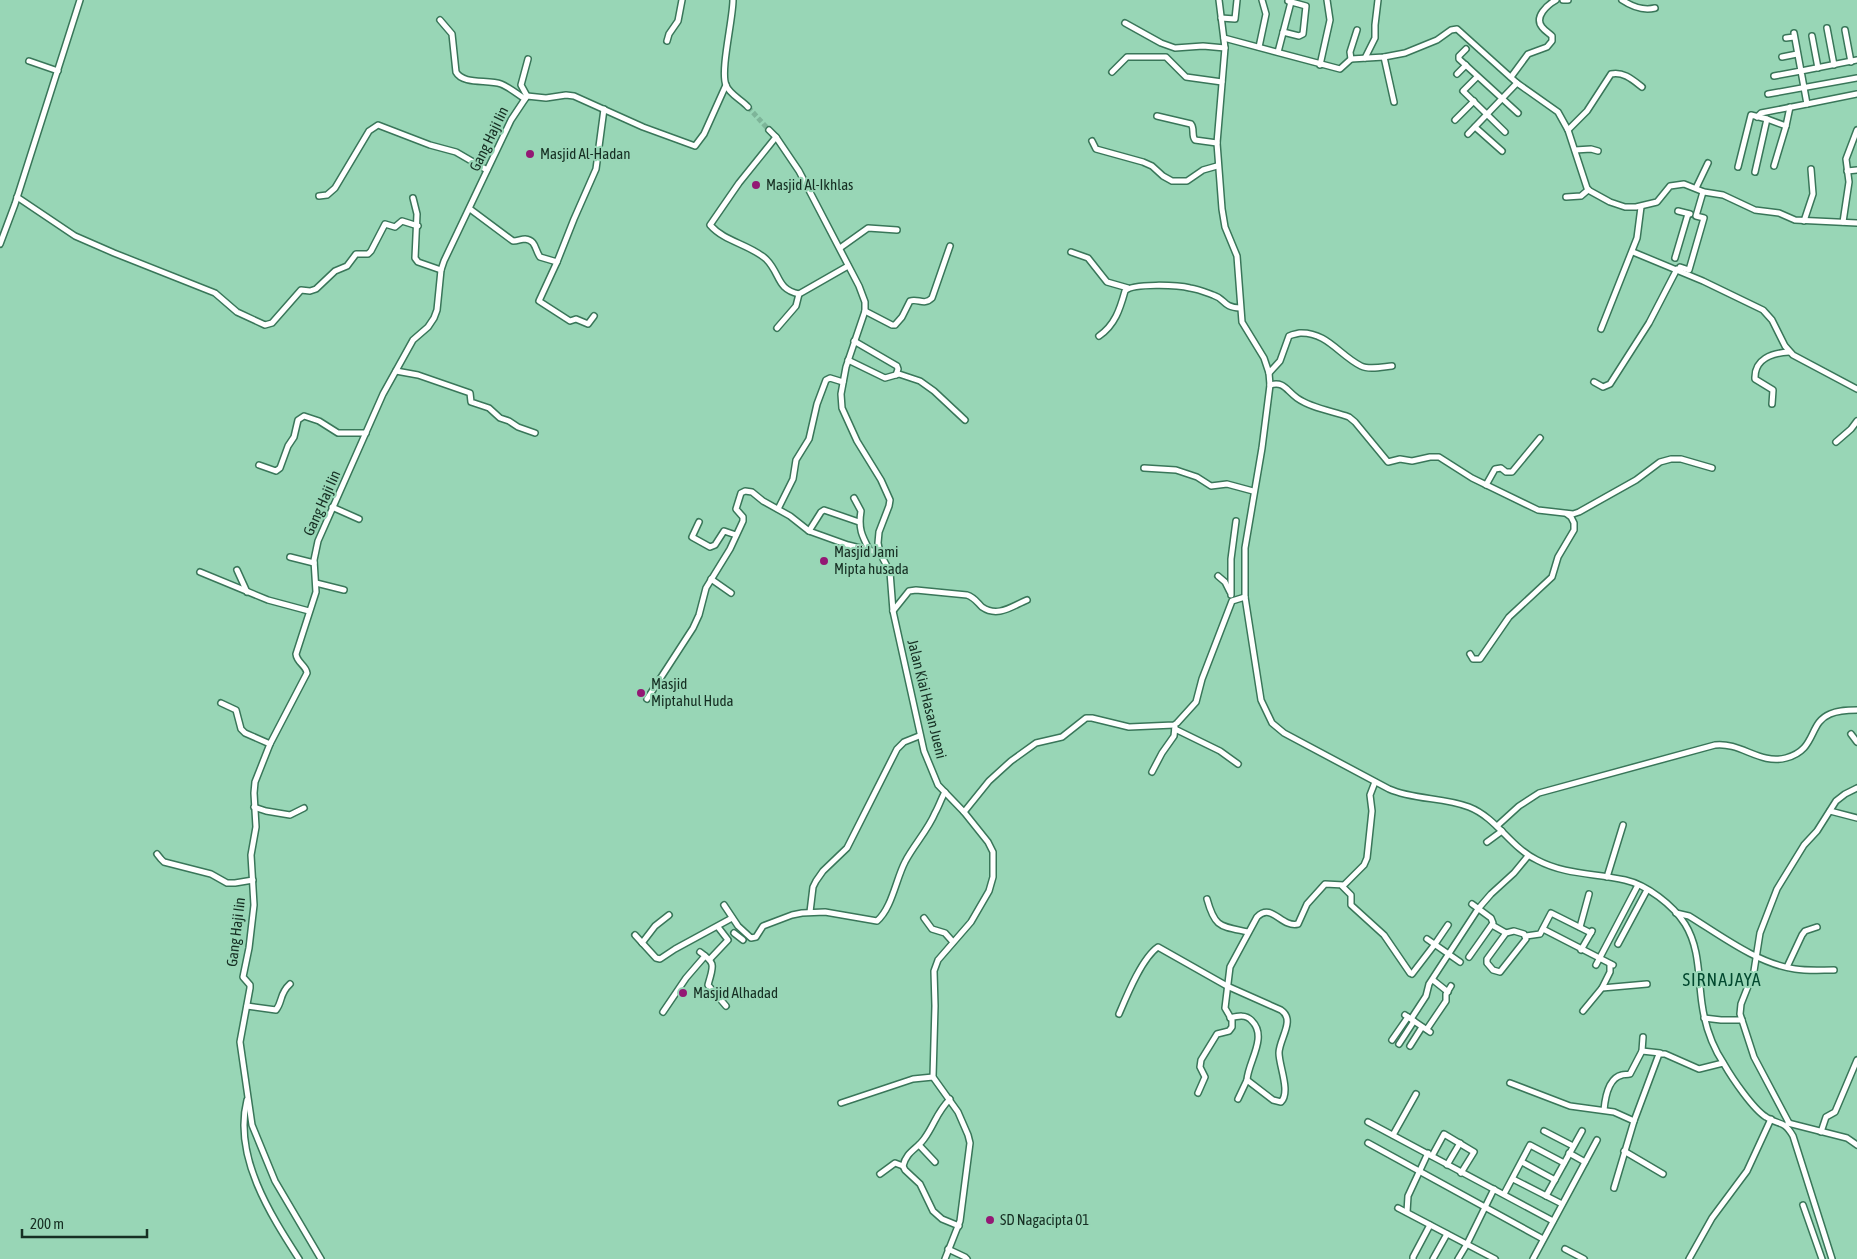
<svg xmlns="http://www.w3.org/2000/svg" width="1857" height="1259" font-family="'Asap Condensed',sans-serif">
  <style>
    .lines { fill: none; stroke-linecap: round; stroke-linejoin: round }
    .minor-tunnel { stroke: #7eb599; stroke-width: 5; stroke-dasharray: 5 2.5; stroke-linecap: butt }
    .minor-casing { stroke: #397659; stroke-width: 8 }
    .minor { stroke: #fff; stroke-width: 5 }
    .poi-dot { fill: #931874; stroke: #98d6b6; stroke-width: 2 }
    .labels { text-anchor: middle; stroke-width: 4.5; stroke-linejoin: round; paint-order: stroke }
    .street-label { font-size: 15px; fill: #162f23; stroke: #98d6b6 }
    .poi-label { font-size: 15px; fill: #162f23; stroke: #98d6b6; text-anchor: start }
    .quarter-label { font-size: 18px; letter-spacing: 1px; fill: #02492f; stroke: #98d6b6 }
  </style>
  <rect width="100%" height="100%" fill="#98d6b6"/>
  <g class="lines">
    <path class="minor-tunnel" d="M748,107L769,130"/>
    <g class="minor-casing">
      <g id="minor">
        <path d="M733,0C733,19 720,71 726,85C729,94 742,100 748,107"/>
        <path d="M1219,0L1225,48L1217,143L1222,209L1225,227L1237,256L1242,322L1264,358L1269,373L1270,385L1262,448L1245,548V597L1261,700L1272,723L1284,733L1389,789C1414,800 1443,797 1469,807C1497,818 1510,847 1537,860C1565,875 1595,873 1625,880C1647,885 1673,905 1685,924C1700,948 1698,977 1702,1004C1705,1026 1712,1046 1724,1064C1732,1078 1753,1109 1766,1117C1779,1126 1783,1119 1793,1136L1832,1259"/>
        <path d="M1563,0H1568"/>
        <path d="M1622,0C1631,6 1643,11 1655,8"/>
        <path d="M1221,18L1235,19L1237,0"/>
        <path d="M440,20L452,34L456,72C463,85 488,79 501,84C509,87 517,94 525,99"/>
        <path d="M1125,23L1161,43L1175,48L1203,46L1225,48"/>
        <path d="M1827,28L1834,65"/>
        <path d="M1845,30L1851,62"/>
        <path d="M1283,32L1299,36L1303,34L1306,6L1288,1"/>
        <path d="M1812,36L1818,68"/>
        <path d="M1224,38L1340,69L1351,59L1384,57L1405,53L1437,40L1451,30L1457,29L1517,83L1558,112L1568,130L1587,188L1590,191L1610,202L1625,207H1636L1657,202L1670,186L1684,184L1704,192L1723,195L1755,210L1779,213L1795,220L1857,223"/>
        <path d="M1786,38L1794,37"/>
        <path d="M667,41L669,34L678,21L682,0"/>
        <path d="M1259,47L1266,14L1262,0"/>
        <path d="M1466,49L1459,56V59L1518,113"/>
        <path d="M1278,52L1291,2"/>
        <path d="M1384,57L1394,102"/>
        <path d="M1782,57L1797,54"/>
        <path d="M1365,58L1375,38V25L1378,0"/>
        <path d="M1351,59L1350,52L1357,30"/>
        <path d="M29,61L58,71"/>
        <path d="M1320,65L1330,20L1327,0"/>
        <path d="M1112,72L1127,57H1166L1186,77L1222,82"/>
        <path d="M1457,74L1466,65"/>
        <path d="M1774,76L1801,71L1794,33"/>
        <path d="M1477,77L1463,91L1505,132"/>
        <path d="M1511,77L1528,54L1547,47L1552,41V36C1549,33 1545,31 1542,27C1534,17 1547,5 1556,0"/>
        <path d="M1768,94L1857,78"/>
        <path d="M527,96L521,85L528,59"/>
        <path d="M1807,104L1857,94"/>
        <path d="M1157,116L1191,124C1195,129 1191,135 1195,140L1217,143"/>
        <path d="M1757,117L1761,113L1807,104L1801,71L1857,60"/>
        <path d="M1767,119L1786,126L1790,107"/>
        <path d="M1455,120L1474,101"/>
        <path d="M1475,127L1502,151"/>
        <path d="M769,130L776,137L799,171L859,286L865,302V311L846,367L841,394L842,408L857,441L881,480L890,500L889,506L879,532L878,543L880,553L890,572L893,611L924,751L938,785L964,812L988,842L993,852V877L989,891L971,922L938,960L934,971L935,1006L933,1077L958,1112L968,1135L970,1143L960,1221L945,1259"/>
        <path d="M1568,130L1587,111L1611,74C1623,71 1633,80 1642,87"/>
        <path d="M1468,134L1517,83"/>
        <path d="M776,137L739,183L710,225C725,242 749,244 766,259C781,274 776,289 799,294"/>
        <path d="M1092,141L1096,149L1143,162L1152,166L1163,176L1172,181H1187L1203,170L1217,166"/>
        <path d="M1575,150L1591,149L1598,151"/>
        <path d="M1774,166L1786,126"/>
        <path d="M1738,167L1751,115L1767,119L1755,172"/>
        <path d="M1847,171L1857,170"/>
        <path d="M1696,188L1708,163"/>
        <path d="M319,196L327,195L335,188L369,131L378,125L430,145L456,152L487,170"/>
        <path d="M17,197L75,236L114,253L215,293L237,312L265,325L272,323L301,290L310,291L316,289L335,271L347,266L356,254H368L371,251L385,224L395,227L402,221L418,226"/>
        <path d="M1566,197L1581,196L1588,190"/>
        <path d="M413,198L417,214L415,258L418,262L441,270"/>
        <path d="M470,209L513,241C518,241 521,239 525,239C536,240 535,250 540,257L557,262L574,219L596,169L604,109"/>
        <path d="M1678,211L1690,214"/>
        <path d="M1804,221L1813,194L1811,169"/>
        <path d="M1843,222L1849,182L1846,159L1857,130"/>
        <path d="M0,244L15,204L80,0"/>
        <path d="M840,248L868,228L897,230"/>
        <path d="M1071,252L1088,258L1107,282L1128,288"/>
        <path d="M1633,252L1703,281L1763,310L1772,320L1785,346L1793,355L1857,389"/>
        <path d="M1675,258L1688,214"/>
        <path d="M557,262L539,301L570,321L576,319L588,324L594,316"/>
        <path d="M1680,267L1689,270L1704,218L1696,216L1703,192"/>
        <path d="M865,311L892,325H895L902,317L910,301C918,298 924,306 932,298L950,246"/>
        <path d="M777,328L796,306L799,294L848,266"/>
        <path d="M1601,329L1637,238L1641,207"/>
        <path d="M1099,336C1115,325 1120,309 1125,291C1133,283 1178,285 1190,288C1198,289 1205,292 1213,295C1226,299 1222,307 1240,308"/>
        <path d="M854,341L897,366L898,369L896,375"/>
        <path d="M848,360L885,378L899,374L920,381L934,391L965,420"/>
        <path d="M396,371L418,375L470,393L471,402L489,408L500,418L509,421L518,427L535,433"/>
        <path d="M1269,373L1280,361L1289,336C1293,334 1296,334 1300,333C1327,332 1339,355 1361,366C1369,370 1382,367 1392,366"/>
        <path d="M1594,382L1603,387L1610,384L1649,323L1677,269"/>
        <path d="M1270,385C1284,381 1286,390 1297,398C1311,408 1332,411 1349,417L1355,422L1388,462L1400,459L1412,461L1430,457H1439L1472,478L1538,510L1573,514L1579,512L1636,480L1660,462L1671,459H1681L1712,468"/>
        <path d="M1772,404L1773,390L1755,379C1754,359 1772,353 1789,352"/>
        <path d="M1836,442L1851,429L1857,421"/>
        <path d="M259,465L276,471L280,468L288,446L294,437L298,420L304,416L319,421L338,433H366"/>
        <path d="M1144,468L1176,470L1197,477L1211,486L1227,484L1253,491"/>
        <path d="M1486,485L1495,469L1501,468L1506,472H1512L1540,438"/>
        <path d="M854,498L861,511C858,529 862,536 870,551"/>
        <path d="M332,507L359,519"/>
        <path d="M778,509L793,479L796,460L809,439L817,404L826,380L830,378L843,382"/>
        <path d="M699,522L692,537L710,547L715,545L724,531L736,535"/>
        <path d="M809,531L821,512L824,510L859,522"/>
        <path d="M290,557L314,563"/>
        <path d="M237,570L247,592"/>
        <path d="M200,572L268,600L309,611"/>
        <path d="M1218,576L1225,582L1230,592"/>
        <path d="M711,579L731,593"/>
        <path d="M316,583L344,590"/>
        <path d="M1231,595V559L1236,521"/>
        <path d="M893,611L909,591L916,590L967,595C974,597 977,602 982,607C998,618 1012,606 1027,600"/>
        <path d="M1470,654L1473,659H1480L1509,617L1552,577L1558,557L1574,530V523L1571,517L1567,514"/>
        <path d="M647,699L693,628L699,615L706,588L730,549L743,521V517L736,509L741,493L745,491L752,492L763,501L790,516L809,531L848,545L880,553"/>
        <path d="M221,703L236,710L241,729L245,733L270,744"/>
        <path d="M1175,729L1220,751L1238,764"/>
        <path d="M1851,734L1857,742"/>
        <path d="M1152,772L1162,753L1174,736L1175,727"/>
        <path d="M254,807L266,811L290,815L304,808"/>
        <path d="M1830,811L1857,818"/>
        <path d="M964,812L989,781L1011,761L1036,743L1062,737L1086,718H1092L1129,727L1174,725L1177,723L1196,702L1202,679L1232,601L1245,597"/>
        <path d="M1497,826L1519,806L1539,793L1715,745C1741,742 1760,765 1786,758C1817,750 1808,723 1830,714C1839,710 1848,710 1857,710"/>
        <path d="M1487,842L1502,831"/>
        <path d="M157,854L161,859L164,862L211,874L227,883H235L253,880"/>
        <path d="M1607,877L1623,825"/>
        <path d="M1342,886L1351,895V905L1384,935L1410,973"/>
        <path d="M1207,899C1215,928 1220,926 1248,932"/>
        <path d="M724,905L738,926L751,938L756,937L763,926L792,915L802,913L825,912L877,921C892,908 896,879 905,862C913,846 928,830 935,813C939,806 941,799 945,792"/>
        <path d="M810,912L813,887L816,881L823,871L847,848L897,749L904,742L919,736"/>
        <path d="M1676,913L1689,916C1720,935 1758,964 1795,969C1808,971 1821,970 1834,970"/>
        <path d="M924,918L932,929L945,933L953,942"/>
        <path d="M1492,925L1506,933"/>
        <path d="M1580,927L1589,894"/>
        <path d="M1543,929L1613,965"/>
        <path d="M1514,931L1524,934L1526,939L1500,972L1493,970L1487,963V959L1506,933Z"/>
        <path d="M734,933L743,940"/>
        <path d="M635,935L656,958L660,959L675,949L732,918"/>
        <path d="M1526,936L1540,934L1551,913L1591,933"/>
        <path d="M1427,939L1460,962"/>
        <path d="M642,943L655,926L669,915"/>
        <path d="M1618,944L1647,890"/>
        <path d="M1581,950L1592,931"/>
        <path d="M700,952C717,964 713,966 708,985L726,1006"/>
        <path d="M1469,957L1493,923L1491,918L1472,904"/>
        <path d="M710,959L728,940L718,927"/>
        <path d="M1596,965L1638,885"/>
        <path d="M1787,967L1802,935L1805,931L1817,927"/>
        <path d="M1412,974L1435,944L1448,925"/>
        <path d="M1433,980L1448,992"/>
        <path d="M1602,988L1610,972V964"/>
        <path d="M247,1006L276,1010C283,1001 279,994 290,984"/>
        <path d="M1583,1011L1602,988L1647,984"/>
        <path d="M663,1012L686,978L705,956"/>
        <path d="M1119,1014C1127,995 1142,958 1158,947L1227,986L1281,1010C1296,1020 1279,1039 1279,1053C1279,1066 1291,1092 1281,1102L1273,1100L1247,1080C1248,1062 1268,1037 1252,1021C1246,1014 1238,1016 1230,1018"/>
        <path d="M1405,1015L1430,1032"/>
        <path d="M1704,1018L1721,1020H1742"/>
        <path d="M1411,1019L1426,996L1429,984L1478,909L1491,894L1514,873L1528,856"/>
        <path d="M1427,1029L1446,1001V994L1451,986"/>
        <path d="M1392,1040L1408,1017"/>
        <path d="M1399,1044L1414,1021"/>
        <path d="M1410,1046L1422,1027"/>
        <path d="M1642,1051L1660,1053"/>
        <path d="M1510,1083L1570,1106L1614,1112L1634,1121"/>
        <path d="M1198,1093L1205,1077L1200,1067L1201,1060L1217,1034L1229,1031L1232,1027V1020L1225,1008L1230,967L1257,917C1272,902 1281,928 1298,924L1307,904L1325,884L1344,885L1364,865L1367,858L1372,811L1370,795L1375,782"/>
        <path d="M950,1099C936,1113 935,1124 924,1139C917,1149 906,1152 903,1166L905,1170L920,1184L933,1211L942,1219L959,1226"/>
        <path d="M1238,1099L1247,1080"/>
        <path d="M247,1100C233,1156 270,1214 299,1259"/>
        <path d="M841,1103L913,1079L933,1077"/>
        <path d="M1604,1110C1605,1099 1608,1078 1622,1075C1624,1074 1627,1075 1630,1074L1642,1051L1643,1037"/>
        <path d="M1368,1122L1553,1221"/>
        <path d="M1788,1123L1847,1138L1857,1145"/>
        <path d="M1789,1123L1754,1057L1740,1014L1741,1004L1754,971L1760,933L1777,889L1804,845L1817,831L1836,801L1845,794L1857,788"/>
        <path d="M1544,1131L1573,1146"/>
        <path d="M1821,1132L1826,1117L1835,1112L1857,1060"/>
        <path d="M1393,1135L1416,1094"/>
        <path d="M1368,1143L1543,1239"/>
        <path d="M919,1145L935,1162"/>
        <path d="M1624,1151L1663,1174"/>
        <path d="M1569,1153L1585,1162"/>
        <path d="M1432,1156L1444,1134L1474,1152L1461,1173"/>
        <path d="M1522,1162L1555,1180"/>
        <path d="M1447,1165L1460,1143"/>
        <path d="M880,1174L895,1163L903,1166"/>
        <path d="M1513,1179L1562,1204"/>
        <path d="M1614,1188L1634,1121L1659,1054H1665L1699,1069L1723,1063"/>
        <path d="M1504,1194L1530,1145L1564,1163"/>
        <path d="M1546,1196L1582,1131"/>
        <path d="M1803,1205L1822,1259"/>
        <path d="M1398,1208L1495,1259"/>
        <path d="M1407,1212L1408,1196L1428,1153"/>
        <path d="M948,1249L965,1257L967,1259"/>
        <path d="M1565,1249L1584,1259"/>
        <path d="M321,1259L275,1181L252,1125L240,1042L250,988V985L243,977L249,948L254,905L251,855L256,827L254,793L255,782L270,744L307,673C306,665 297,663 296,654L316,592L314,560L318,541L383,394L413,340L428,327L434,318L437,310L441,270L444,261L511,120L527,96L546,98L566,95L574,96L643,127L695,146L704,134L726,85"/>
        <path d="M1413,1259V1257L1430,1225"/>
        <path d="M1433,1259L1447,1234"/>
        <path d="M1458,1259L1467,1244L1494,1189"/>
        <path d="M1533,1259L1597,1140"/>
        <path d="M1689,1259L1712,1218L1747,1171L1771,1119"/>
      </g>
    </g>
    <use href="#minor" class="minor"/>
  </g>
  <g class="poi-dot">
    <circle cx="530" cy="154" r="5"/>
    <circle cx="756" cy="185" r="5"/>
    <circle cx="824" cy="561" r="5"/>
    <circle cx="641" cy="693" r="5"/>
    <circle cx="683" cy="993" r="5"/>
    <circle cx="990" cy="1220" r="5"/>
  </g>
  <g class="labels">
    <g class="street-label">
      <text transform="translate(489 139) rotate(-64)" y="5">Gang Haji Iin</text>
      <text transform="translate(322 503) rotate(-66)" y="5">Gang Haji Iin</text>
      <text transform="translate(927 699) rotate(76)" y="5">Jalan Kiai Hasan Jueni</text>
      <text transform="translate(236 932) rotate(-83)" y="5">Gang Haji Iin</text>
    </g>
    <g class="poi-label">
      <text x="540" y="159">Masjid Al-Hadan</text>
      <text x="766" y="190">Masjid Al-Ikhlas</text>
      <text x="834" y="557">Masjid Jami<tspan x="834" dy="17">Mipta husada</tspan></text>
      <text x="651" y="689">Masjid<tspan x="651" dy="17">Miptahul Huda</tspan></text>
      <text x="693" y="998">Masjid Alhadad</text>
      <text x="1000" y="1225">SD Nagacipta 01</text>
    </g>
    <g class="quarter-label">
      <text x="1722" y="986">SIRNAJAYA</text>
    </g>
  </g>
  <path d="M22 1229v8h125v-8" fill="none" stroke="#162f23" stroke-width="2.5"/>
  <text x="30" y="1229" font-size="15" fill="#162f23" stroke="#98d6b6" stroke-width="4" paint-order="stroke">200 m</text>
</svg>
